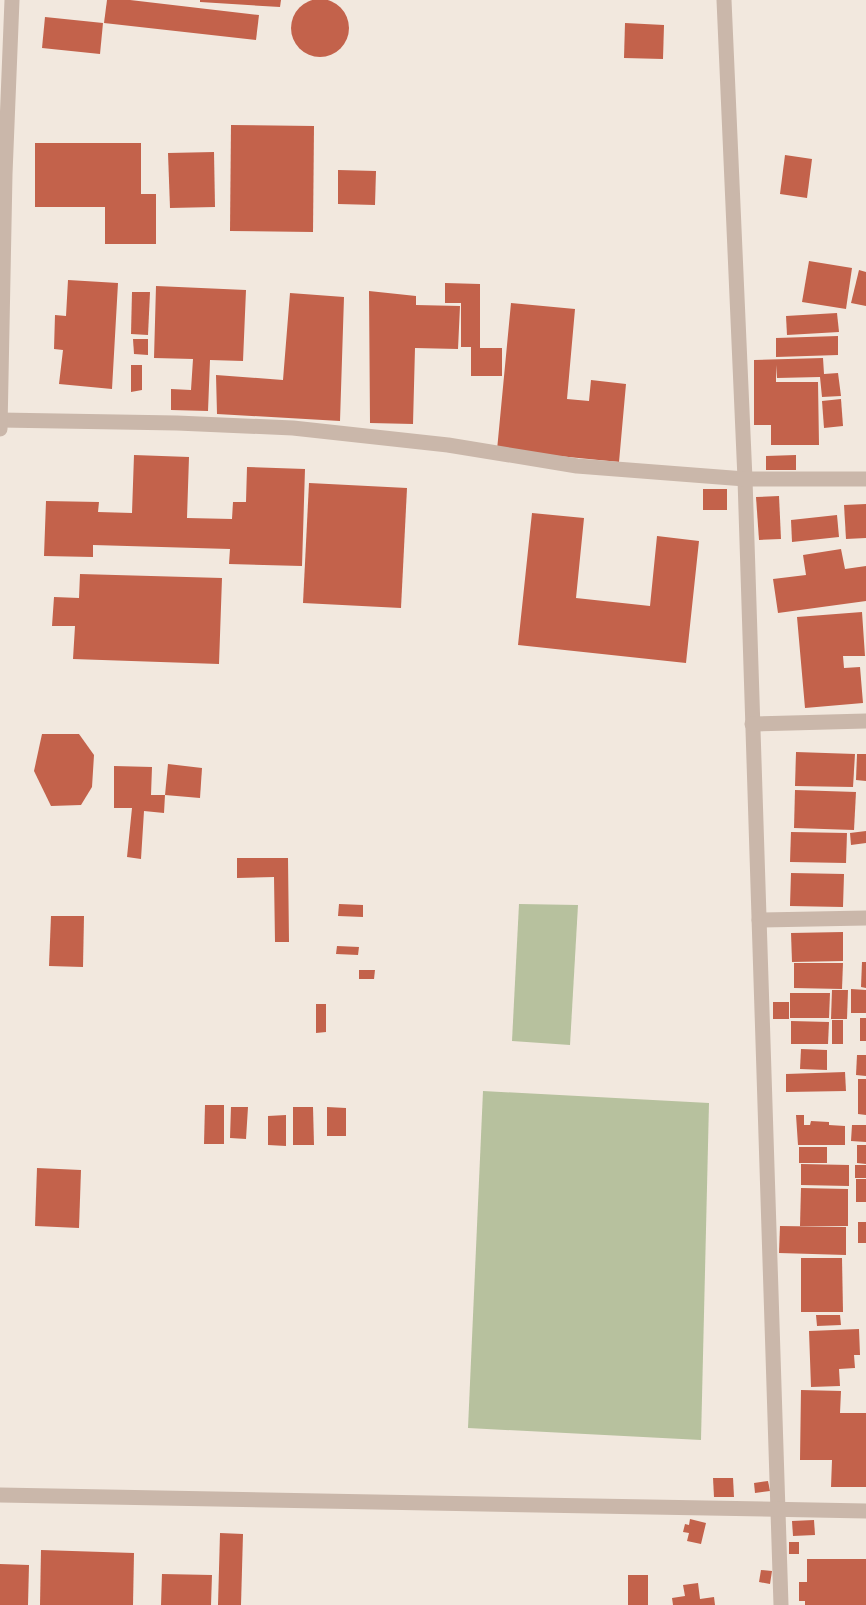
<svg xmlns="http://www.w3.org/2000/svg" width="866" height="1605" font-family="'Source Sans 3',sans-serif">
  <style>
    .green { fill: #b7c19e }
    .building { fill: #c3624b }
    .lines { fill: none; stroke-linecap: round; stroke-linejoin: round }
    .street { stroke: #cab7aa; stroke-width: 15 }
  </style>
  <rect width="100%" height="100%" fill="#f2e8de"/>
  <g class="green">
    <path d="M519,904L578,905L570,1045L512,1041Z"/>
    <path d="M483,1091L709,1103L701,1440L468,1428Z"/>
  </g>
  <g class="building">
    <circle cx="320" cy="28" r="29"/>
    <path d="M107,0H130L259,15L256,40L104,23Z"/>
    <path d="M200,0H281L280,7L200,2Z"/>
    <path d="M45,17L103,23L100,54L42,48Z"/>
    <path d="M625,23L664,25L663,59L624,58Z"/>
    <path d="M231,125L314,126L313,232L230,231Z"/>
    <path d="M35,143H141V194H156V244H105V207H35Z"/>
    <path d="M214,152L215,207L170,208L168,153Z"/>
    <path d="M785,155L812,159L807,198L780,194Z"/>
    <path d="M338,170L376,171L375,205L338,204Z"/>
    <path d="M809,261L852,268L846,309L802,302Z"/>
    <path d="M859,270L866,272V306L851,303Z"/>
    <path d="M68,280L118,283L112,389L59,384L63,350L54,349L55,315L66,316Z"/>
    <path d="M445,283L480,284V348H502V376H471V347H461V303H445Z"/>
    <path d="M156,286L246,290L243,361L210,360L208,411L171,410V389L191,390L193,359L154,358Z"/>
    <path d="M369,291L416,296V305L460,306L458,349L415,348L413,424L370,423Z"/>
    <path d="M132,292H150L148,335L131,334Z"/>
    <path d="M290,293L344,297L340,421L217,414L216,375L283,380Z"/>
    <path d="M511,303L575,309L567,399L589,401L591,380L626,384L619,462L497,450Z"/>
    <path d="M837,313L839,332L787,335L786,316Z"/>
    <path d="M838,336V355L776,357V338Z"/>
    <path d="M133,339H148V355L134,354Z"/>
    <path d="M823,358L824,374L838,373L841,396L822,397L820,377L777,378L776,365V382H818L819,445H771V425H754V360Z"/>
    <path d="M131,365H142V390L131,392Z"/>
    <path d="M841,399L843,426L824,428L822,401Z"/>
    <path d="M134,455L189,457L187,518L232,519L233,502H246L247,467L305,469L302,566L229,564L230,549L93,545V557L44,556L46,501L99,502L98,512L132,513Z"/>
    <path d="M796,455V470H766V456Z"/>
    <path d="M309,483L407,488L401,608L303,603Z"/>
    <rect x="703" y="489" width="24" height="21"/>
    <path d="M779,496L781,539L759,540L756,497Z"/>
    <path d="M866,504V538L846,539L844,505Z"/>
    <path d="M532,513L584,518L576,598L650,606L657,536L699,541L686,663L518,645Z"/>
    <path d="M837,515L839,537L792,542L791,520Z"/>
    <path d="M841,549L845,569L866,566V601L778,613L773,579L806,575L803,555Z"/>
    <path d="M80,574L222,578L219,664L73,659L75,626H52L54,597L79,598Z"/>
    <path d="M862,612L865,656H843L844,668L860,667L863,703L805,708L797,617Z"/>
    <path d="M42,734H79L94,755L92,787L81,805L51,806L34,771Z"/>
    <path d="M796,752L855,754L853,787L795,786Z"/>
    <path d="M857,754H866V781L856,780Z"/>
    <path d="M168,764L202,768L200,798L165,795Z"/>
    <path d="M114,766L152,767L151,795H165L164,813L144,811L141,859L127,857L132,808H114Z"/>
    <path d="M795,790L856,792L854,830L794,828Z"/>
    <path d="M866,831V843L851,845L850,833Z"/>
    <path d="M791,832L847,833L846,863L790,862Z"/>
    <path d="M237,858H288L289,942H275L274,877L237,878Z"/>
    <path d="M791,873L844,874L843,907L790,906Z"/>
    <path d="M339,904L363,905V917L338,916Z"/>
    <path d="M51,916H84L83,967L49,966Z"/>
    <path d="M843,932V961L792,962L791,933Z"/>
    <path d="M337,946L359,947L358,955L336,954Z"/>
    <path d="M862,962H866V988L861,987Z"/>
    <path d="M794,963H843L842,989L794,988Z"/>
    <path d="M359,970H375L374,979H359Z"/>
    <path d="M851,989L866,990V1013H851Z"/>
    <path d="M832,990H848L847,1019H831Z"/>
    <path d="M790,993H830L829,1018H790Z"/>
    <rect x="773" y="1002" width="16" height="17"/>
    <path d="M316,1004H326V1032L316,1033Z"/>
    <rect x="860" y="1018" width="6" height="23"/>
    <rect x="832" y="1020" width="11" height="24"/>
    <path d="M791,1021L829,1022L828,1044H791Z"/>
    <path d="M801,1049L827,1050V1070L800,1069Z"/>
    <path d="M857,1055H866V1076L856,1075Z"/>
    <path d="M845,1072L846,1091L786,1092V1074Z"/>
    <path d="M858,1079H866V1115L858,1114Z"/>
    <path d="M205,1105H224V1144H204Z"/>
    <path d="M231,1107H248L246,1139L230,1138Z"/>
    <path d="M293,1107H313L314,1145H293Z"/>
    <path d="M327,1107L346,1108V1136H327Z"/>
    <path d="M286,1115V1146L268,1145V1116Z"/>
    <path d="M796,1115H804V1125H810L811,1121L829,1122V1125L845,1126V1145H798Z"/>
    <path d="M852,1125H866V1142L851,1141Z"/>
    <path d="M857,1145H866V1164L857,1163Z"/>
    <rect x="799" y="1147" width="28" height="16"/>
    <path d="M801,1164L849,1165V1186L801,1185Z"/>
    <rect x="855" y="1165" width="11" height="13"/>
    <path d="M37,1168L81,1170L79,1228L35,1226Z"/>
    <rect x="856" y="1179" width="10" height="23"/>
    <path d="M801,1188L848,1189V1226H800Z"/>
    <rect x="858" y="1222" width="8" height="21"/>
    <path d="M780,1226L846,1227V1255L779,1253Z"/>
    <path d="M801,1258H842L843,1312H801Z"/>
    <path d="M816,1315H840L841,1325L817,1326Z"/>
    <path d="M859,1329L860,1355H854L855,1368L839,1369L840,1386L811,1387L809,1331Z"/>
    <path d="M801,1390L841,1391L840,1413H866V1487H831L832,1460H800Z"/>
    <path d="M713,1478H733L734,1497H714Z"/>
    <path d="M768,1481L770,1491L755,1493L754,1483Z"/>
    <path d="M690,1519L706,1523L701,1544L687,1541L689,1533L683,1532L685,1524L689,1525Z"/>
    <path d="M814,1520L815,1535L793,1536L792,1521Z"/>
    <path d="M220,1533L243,1534L241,1605H218Z"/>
    <rect x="789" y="1542" width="10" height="12"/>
    <path d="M41,1550L134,1553L133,1605H40Z"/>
    <path d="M807,1559H866V1605H805V1601H799V1582H807Z"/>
    <path d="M0,1564L29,1565L28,1605H0Z"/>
    <path d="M761,1570L772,1571L770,1584L759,1582Z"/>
    <path d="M162,1574L212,1575L211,1605H161Z"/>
    <rect x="628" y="1575" width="20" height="30"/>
    <path d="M698,1583L700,1599L714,1597L715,1605H673L672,1598L685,1596L683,1585Z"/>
  </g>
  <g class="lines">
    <g class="street">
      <path d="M724,0L745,479L781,1605"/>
      <path d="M0,420L177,423L293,428L448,445L577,466L745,479H866"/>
      <path d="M0,429L5,174L12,0"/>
      <path d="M752,724L866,721"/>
      <path d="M759,920L866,918"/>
      <path d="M0,1495L866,1511"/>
    </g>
  </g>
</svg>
